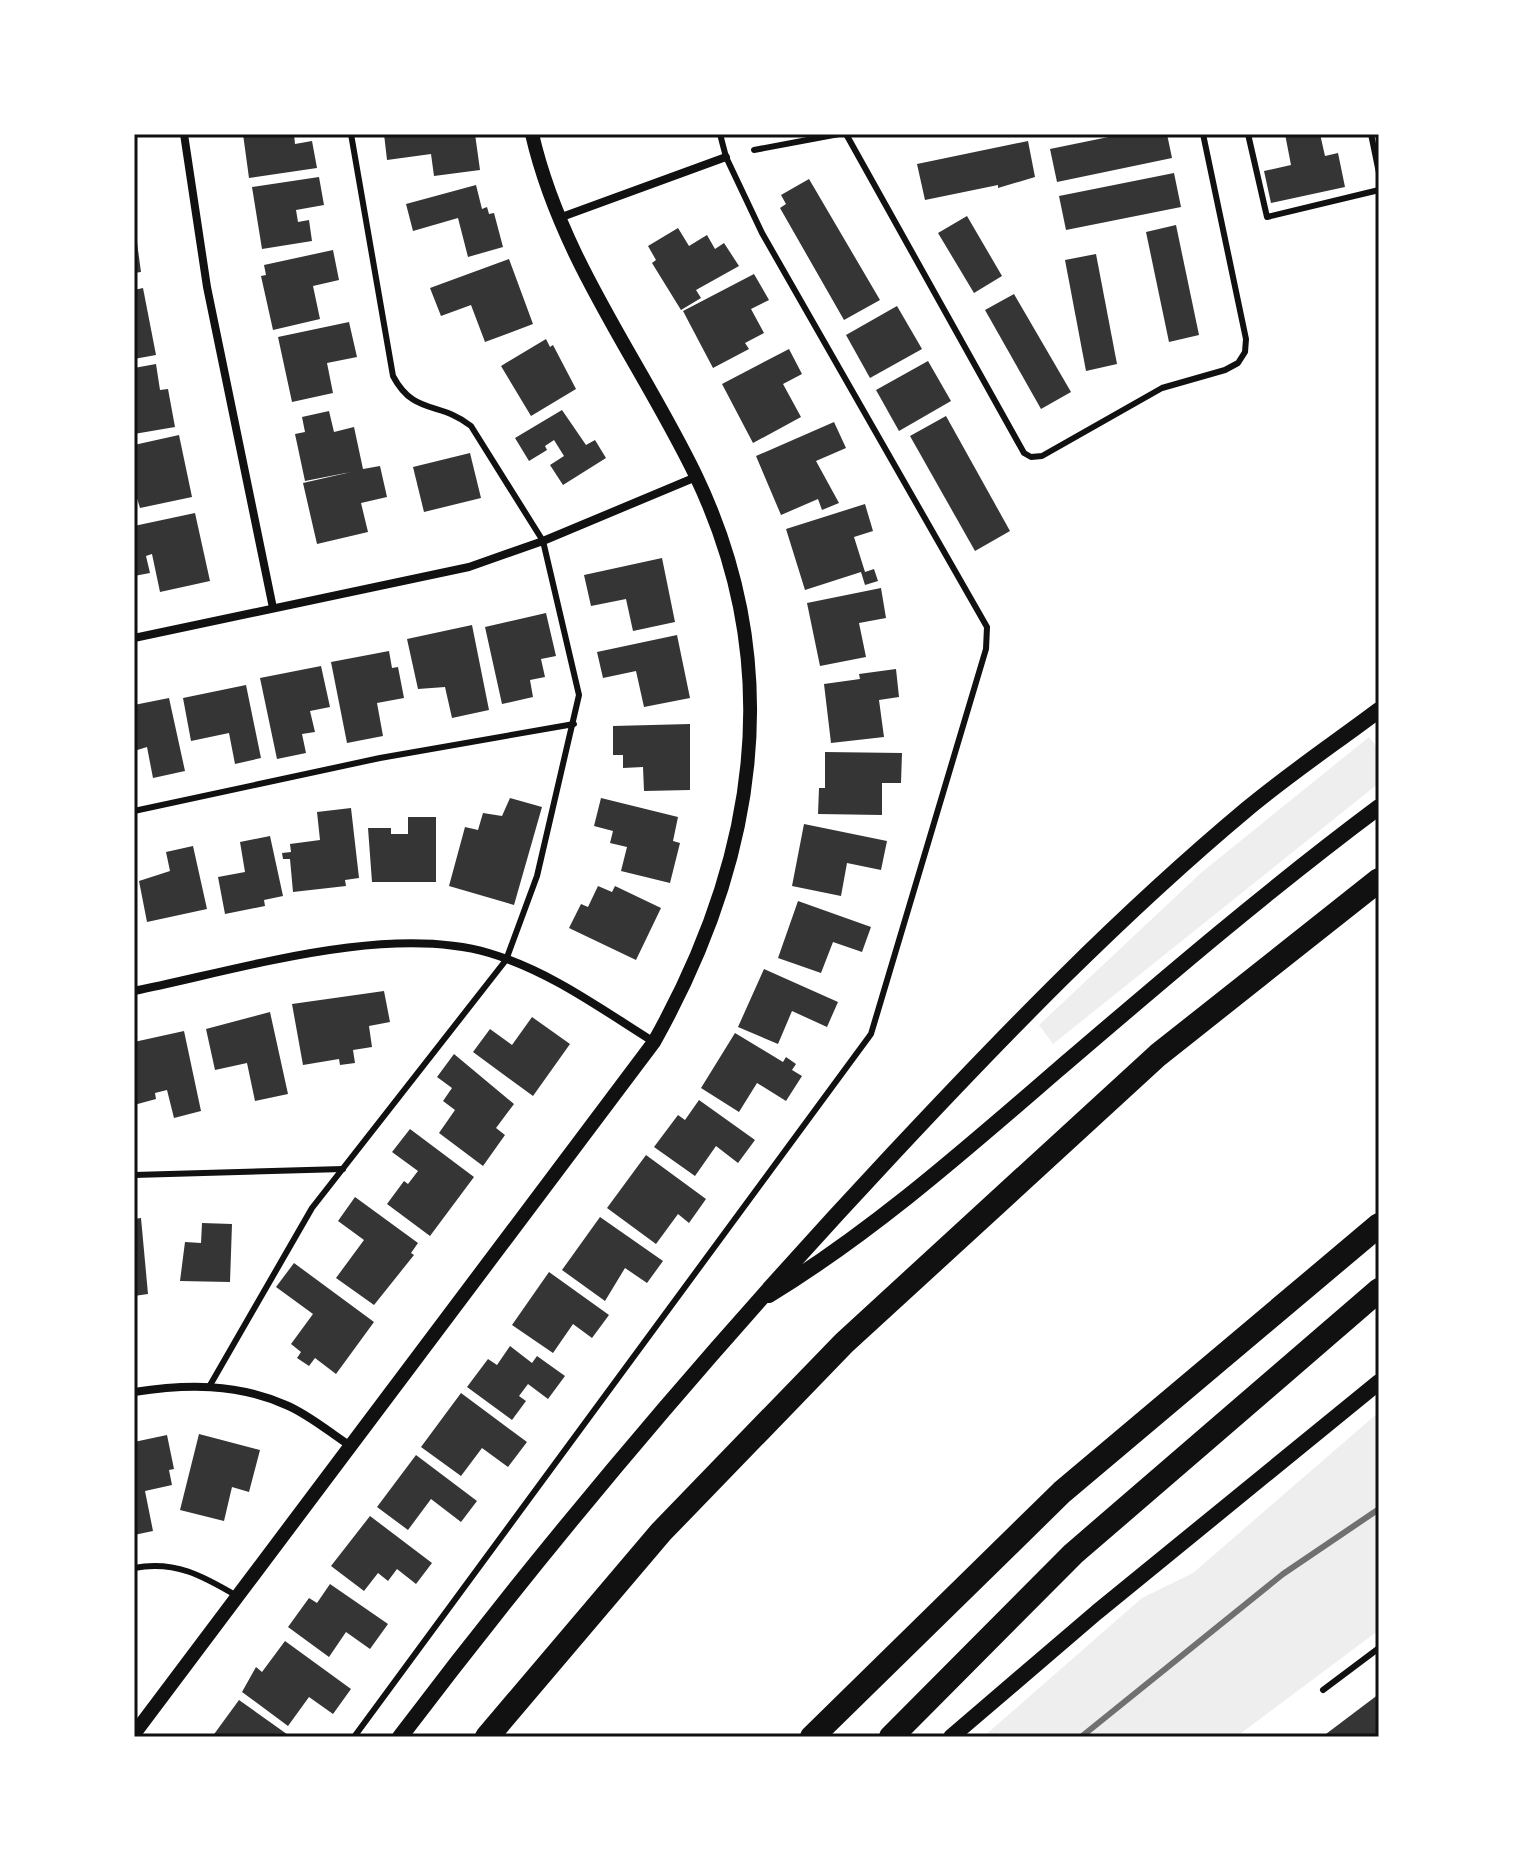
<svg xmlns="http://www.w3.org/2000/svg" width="1513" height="1871" font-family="Jost,sans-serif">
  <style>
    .green { fill: #eee }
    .building { fill: #353535 }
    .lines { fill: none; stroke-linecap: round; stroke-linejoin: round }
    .service { stroke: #111; stroke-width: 6 }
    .minor { stroke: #111; stroke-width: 8 }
    .tertiary { stroke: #111; stroke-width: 14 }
    .secondary { stroke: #111; stroke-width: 16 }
    .motorway { stroke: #111; stroke-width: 24 }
    .rail { stroke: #707070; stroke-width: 6 }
    .neatline { fill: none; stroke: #111; stroke-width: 3 }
  </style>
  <rect width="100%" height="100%" fill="#fff"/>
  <g class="green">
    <path d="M1369,737L1379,750V783L1053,1044L1039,1025L1202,872Z"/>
    <path d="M1379,1412V1630L1236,1737H983L1142,1598L1193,1573Z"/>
  </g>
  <g class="building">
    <path d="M243,134H294L295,144L312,141L317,168L249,178Z"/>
    <path d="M384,134H475L480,170L434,176L431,154L387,160Z"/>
    <path d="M1123,134H1167L1172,158L1057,182L1050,149Z"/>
    <path d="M1285,134H1320L1325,156L1338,153L1345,187L1271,203L1264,171L1291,165Z"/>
    <path d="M1028,141L1035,177L998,188V185L925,200L917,164Z"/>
    <path d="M1174,173L1181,207L1066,230L1059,196Z"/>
    <path d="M319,177L324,205L296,210L298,222L309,220L312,241L262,249L252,187Z"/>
    <path d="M809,179L880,300L844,320L780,208L786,204L781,195Z"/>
    <path d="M476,185L482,209L487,207L489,214L494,213L503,247L468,257L458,218L413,231L406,204Z"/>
    <path d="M967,216L1002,276L974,293L938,233Z"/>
    <path d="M1176,225L1199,335L1169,342L1146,232Z"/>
    <path d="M678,228L689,246L707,235L715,249L724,243L739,266L696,290L701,298L681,310L652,263L656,260L648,246Z"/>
    <path d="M136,235L141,272L134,273V236Z"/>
    <path d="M333,250L339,280L313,286L320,319L273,330L261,276L266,275L264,265Z"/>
    <path d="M1096,254L1117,364L1086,371L1065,260Z"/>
    <path d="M509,259L533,324L485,342L471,305L441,316L430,288Z"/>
    <path d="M754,274L769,300L751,309L764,333L745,343L749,349L713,368L683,311Z"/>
    <path d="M143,288L156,355L134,359V290Z"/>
    <path d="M1014,294L1071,392L1041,409L985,310Z"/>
    <path d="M897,306L922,349L870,378L846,335Z"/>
    <path d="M349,322L357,357L327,363L333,393L292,402L278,337Z"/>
    <path d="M546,339L550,347L553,345L576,389L531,416L501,366Z"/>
    <path d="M789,349L802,374L783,384L801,417L753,443L722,384Z"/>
    <path d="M928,361L951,401L899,431L876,390Z"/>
    <path d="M156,364L160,390L168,389L175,427L134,434V368Z"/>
    <path d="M562,410L586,445L595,440L606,458L563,485L550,465L564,456L554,440L545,446L547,450L529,461L515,438Z"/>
    <path d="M329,411L334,432L354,427L363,469L380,466L387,497L361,503L368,532L317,544L303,483L351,472L305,481L295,434L305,432L302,417Z"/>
    <path d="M946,416L1010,531L975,551L910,436Z"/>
    <path d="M834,422L846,448L816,461L839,503L822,510L818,499L781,515L756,456Z"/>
    <path d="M179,435L192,497L140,508L134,489V445Z"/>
    <path d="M470,453L481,498L424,512L413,467Z"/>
    <path d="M865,504L873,531L854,537L865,572L874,569L878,581L865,585L861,572L805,590L786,529Z"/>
    <path d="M195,513L210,581L160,592L152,554L146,556L150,573L134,576V526Z"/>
    <path d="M662,558L675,622L633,631L626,599L591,606L584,575Z"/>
    <path d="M881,588L886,618L859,623L866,657L820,666L807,603Z"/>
    <path d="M546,613L556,656L541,659L545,677L530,680L533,697L502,704L485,627Z"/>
    <path d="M472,625L489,710L452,718L445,687L418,689L407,639Z"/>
    <path d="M677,635L690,698L644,707L636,671L603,678L597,652Z"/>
    <path d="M389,651L392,668L398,667L404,698L377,703L383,736L347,743L331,662Z"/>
    <path d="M321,666L330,707L310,711L315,732L302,734L306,753L277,759L260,678Z"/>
    <path d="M896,669L899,697L879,700L884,737L831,743L824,684L860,679L859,674Z"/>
    <path d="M246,685L261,758L235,764L229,733L191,741L183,698Z"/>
    <path d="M169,698L185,771L153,778L147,747L134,751V705Z"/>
    <path d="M690,724V790L644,791L643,767L623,768V755H613V726Z"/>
    <path d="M825,752L902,753L901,783H882V815L818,814L819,788H825Z"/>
    <path d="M510,798L542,807L514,905L449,886L465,827L478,830L483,813L502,816Z"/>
    <path d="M601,798L678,817L673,841L680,843L670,883L621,871L627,847L610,843L613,831L594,826Z"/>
    <path d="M351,808L359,878L345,880L346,886L293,892L290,859H283L282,853L291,852L290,844L320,840L317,812Z"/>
    <path d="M408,817H436V882H372L368,828H391V834H408Z"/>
    <path d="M804,824L887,841L881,870L847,863L841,896L792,886Z"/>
    <path d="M270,836L283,896L264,900L265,906L225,914L218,877L245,872L240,842Z"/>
    <path d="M193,846L207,909L147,922L139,881L170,871L166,852Z"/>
    <path d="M598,886L612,892L615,886L661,908L636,960L569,928L581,904L588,907Z"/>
    <path d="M798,901L871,927L862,952L833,942L821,973L778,958Z"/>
    <path d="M764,969L838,1002L827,1027L792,1011L778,1044L738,1027Z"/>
    <path d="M384,991L390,1022L369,1026L372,1047L353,1050L355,1063L340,1065L339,1059L303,1065L292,1004Z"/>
    <path d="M270,1012L288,1094L255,1101L247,1063L215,1070L206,1029Z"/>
    <path d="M532,1017L570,1044L533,1096L473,1052L490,1029L512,1045Z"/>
    <path d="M184,1031L201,1111L174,1118L167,1090L155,1093L156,1099L134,1105V1042Z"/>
    <path d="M735,1033L783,1062L786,1057L796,1064L792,1070L802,1076L786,1101L757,1083L739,1112L701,1088Z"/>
    <path d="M454,1054L514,1104L496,1128L505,1135L483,1166L439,1133L455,1110L443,1101L452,1088L437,1077Z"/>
    <path d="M699,1100L755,1140L738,1163L716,1146L695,1176L654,1147L678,1115L685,1120Z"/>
    <path d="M410,1129L474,1177L430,1236L387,1204L404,1181L408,1184L418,1171L392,1152Z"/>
    <path d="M646,1155L706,1199L689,1223L678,1214L656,1244L607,1208Z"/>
    <path d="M355,1197L418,1243L411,1253L414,1255L374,1305L336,1278L364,1240L338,1221Z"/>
    <path d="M600,1217L663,1261L647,1283L625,1268L605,1301L562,1270Z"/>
    <path d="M141,1218L148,1294L134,1296V1219Z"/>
    <path d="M202,1223L232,1224L230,1282L180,1281L185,1242L201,1243Z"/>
    <path d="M294,1263L374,1322L336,1374L315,1358L309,1366L297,1358L301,1352L291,1344L313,1314L276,1287Z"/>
    <path d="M549,1272L609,1315L592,1338L573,1324L553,1353L512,1325Z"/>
    <path d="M510,1346L532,1363L537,1356L565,1376L548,1399L528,1384L519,1396L526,1401L512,1420L467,1387L488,1359L497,1365Z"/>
    <path d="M461,1393L527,1442L508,1467L482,1448L461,1476L421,1447Z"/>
    <path d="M199,1434L260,1450L249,1492L232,1487L224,1521L180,1510Z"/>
    <path d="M167,1435L174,1469L169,1470L172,1485L145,1491L153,1531L134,1535V1442Z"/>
    <path d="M416,1455L477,1501L461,1522L431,1499L408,1530L377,1507Z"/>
    <path d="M370,1516L432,1563L416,1584L397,1569L388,1581L378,1573L364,1591L331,1566Z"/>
    <path d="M330,1584L388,1624L370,1649L346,1632L329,1657L288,1627L309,1598L317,1603Z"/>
    <path d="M285,1641L351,1689L333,1714L309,1697L288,1726L242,1692L256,1667L262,1672Z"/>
    <path d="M1379,1694V1737H1322Z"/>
    <path d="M239,1700L291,1737H212Z"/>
  </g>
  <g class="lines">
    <g class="service">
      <path d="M846,134L1024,453L1031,457L1042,456L1162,388L1225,370L1238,363L1245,352L1246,339L1203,134"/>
      <path d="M1248,134L1267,217L1379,190"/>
      <path d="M1371,134L1379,173"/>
      <path d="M754,150L839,134"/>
      <path d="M134,811L380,758L574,724"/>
      <path d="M134,1175L343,1169"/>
      <path d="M209,1387L312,1208L506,960L537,876L579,695L543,541L471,426C440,401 414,416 393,376L351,134"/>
      <path d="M134,1568C175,1560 203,1576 237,1596"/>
      <path d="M1323,1690L1379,1648"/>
      <path d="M354,1737L871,1034L986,649L987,627L762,233L726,157L720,134"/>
    </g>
    <g class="minor">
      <path d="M184,134L207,287L273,608"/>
      <path d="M559,218L726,157"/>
      <path d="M134,638L469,567L543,541L696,477"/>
      <path d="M134,991C238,970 386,923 489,953C550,971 601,1009 654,1042"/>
      <path d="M134,1392C186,1384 236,1383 286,1405C308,1414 329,1432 349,1445"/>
    </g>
    <path class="tertiary" d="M134,1734L654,1042C755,862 788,669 696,476C641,362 561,260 532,134"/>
    <g class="secondary">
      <path d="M769,1295C875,1230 966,1149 1060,1068C1164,979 1269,889 1379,807"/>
      <path d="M400,1737C553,1535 716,1343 889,1158C1003,1036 1119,916 1247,809C1289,774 1335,743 1379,710"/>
      <path d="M951,1737L1097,1612L1379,1382"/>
    </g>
    <g class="motorway">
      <path d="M487,1737L661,1532L844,1343L1158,1055L1379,880"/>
      <path d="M812,1737L1062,1492L1379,1225"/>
      <path d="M891,1737L1073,1554L1379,1290"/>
    </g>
    <path class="rail" d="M1081,1737L1283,1574L1379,1509"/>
  </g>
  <rect width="1513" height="1871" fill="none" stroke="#ffffff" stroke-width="272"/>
  <rect x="136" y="136" width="1241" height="1599" class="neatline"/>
</svg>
